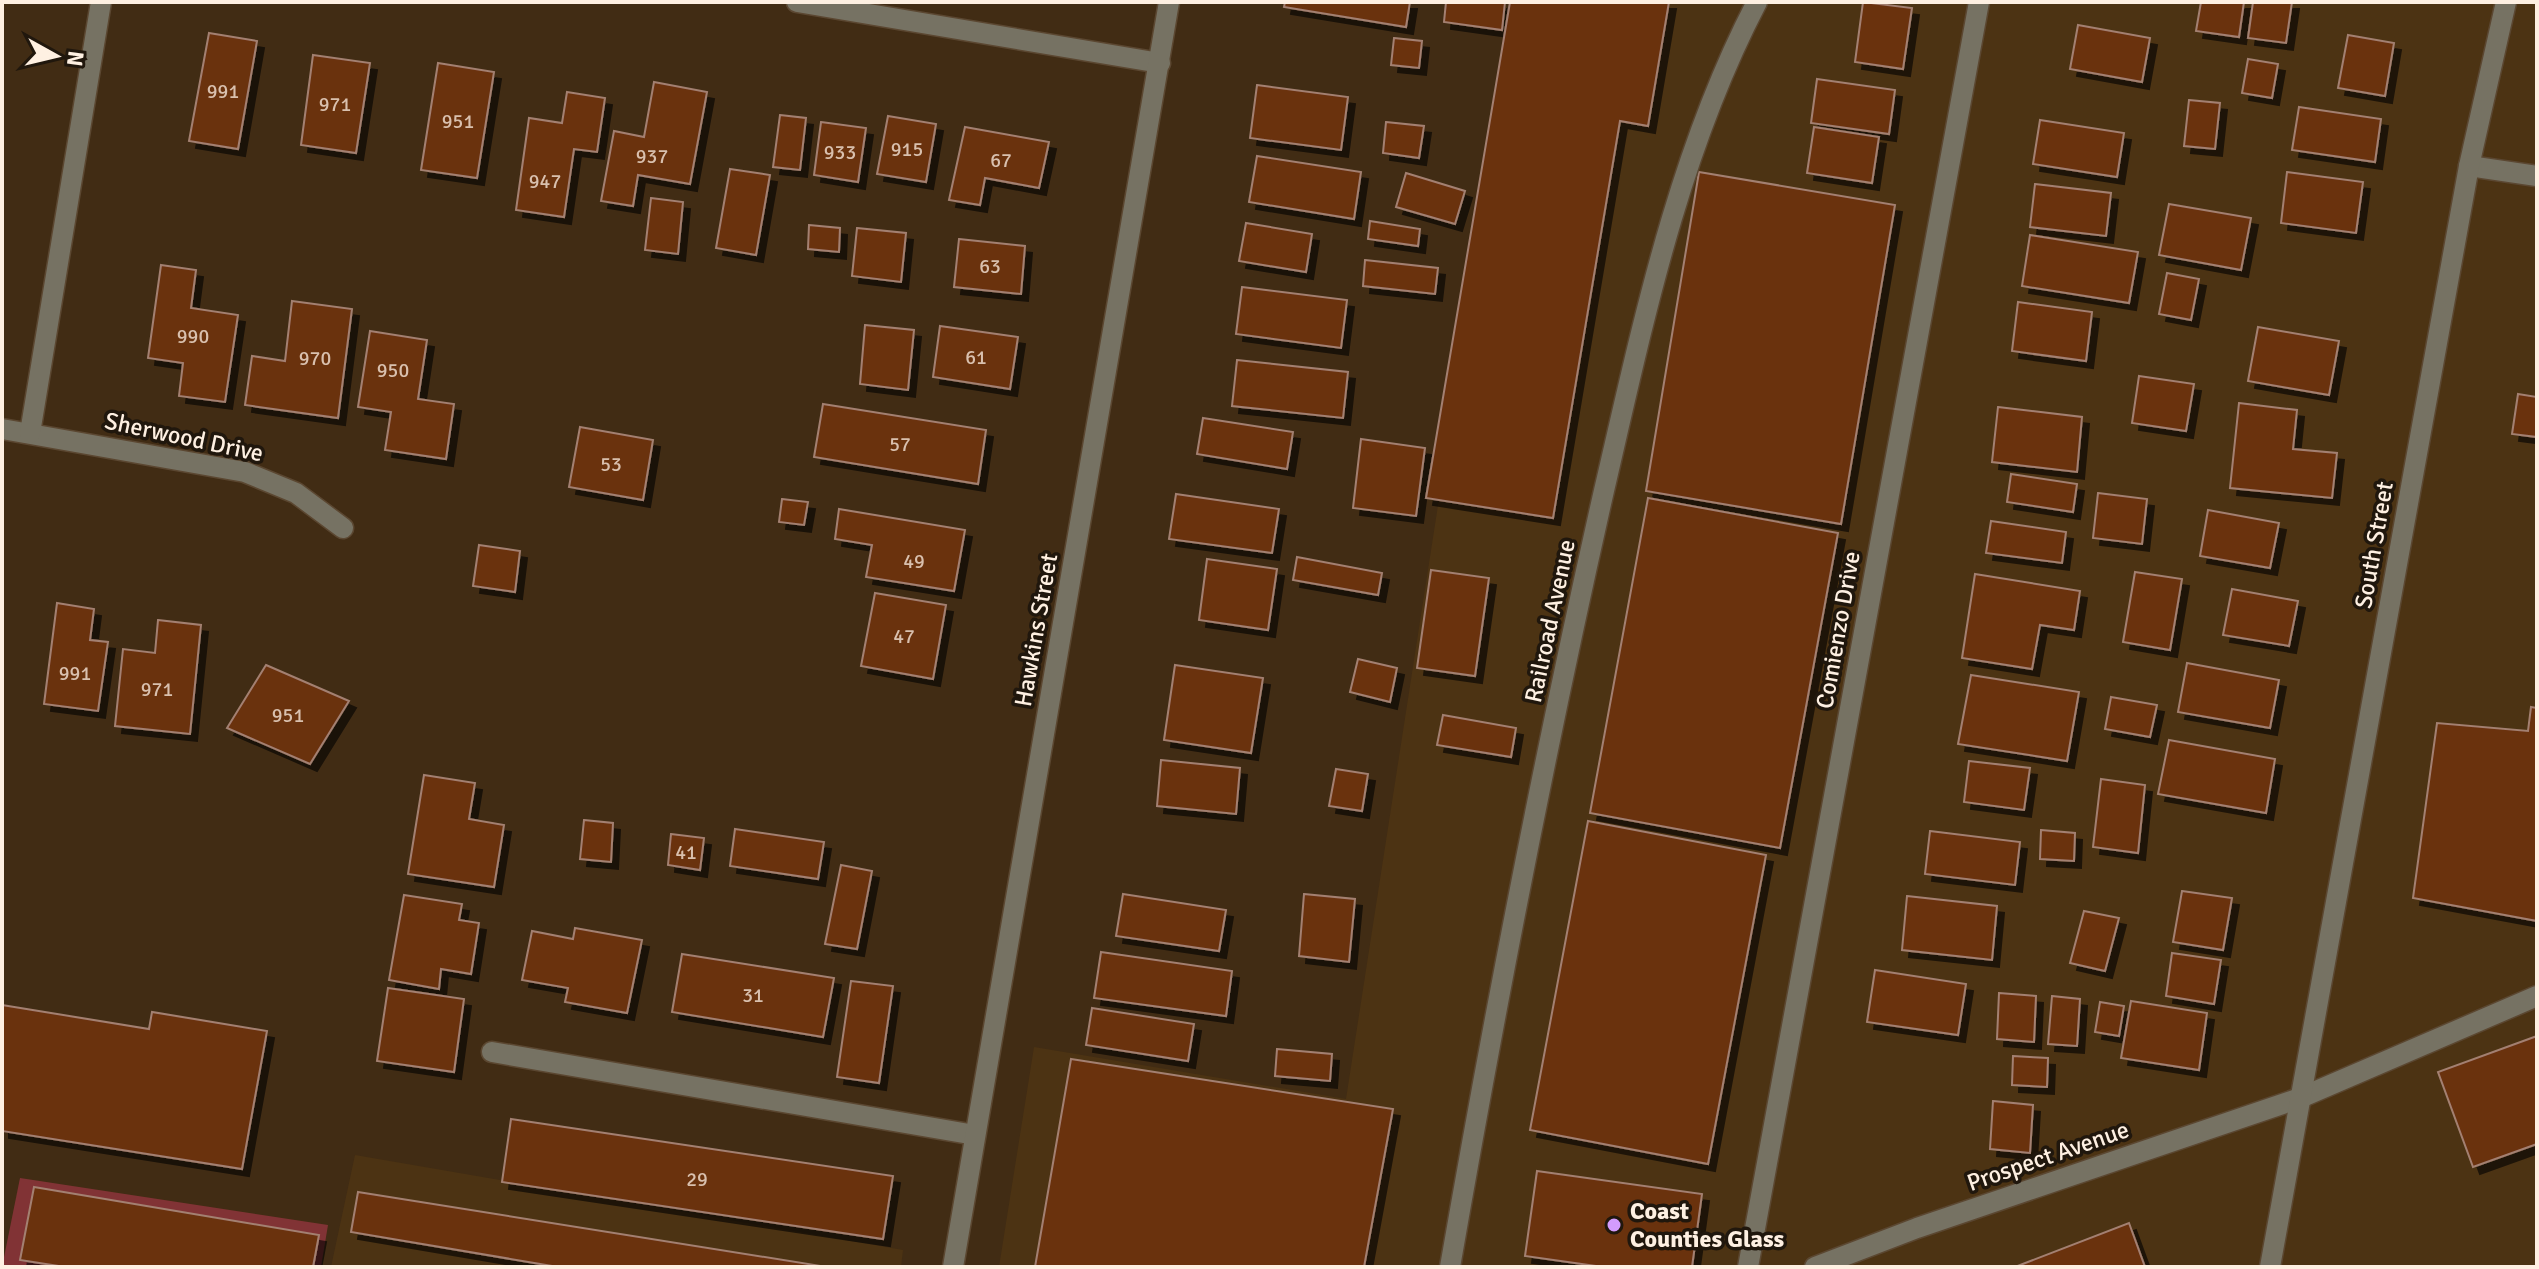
<svg xmlns="http://www.w3.org/2000/svg" width="2539" height="1269" font-family="Signika,sans-serif">
  <style>
    .built { fill: #4c3313 }
    .green { fill: #813335 }
    .building { fill: #6b3011; stroke: #a38071; stroke-width: 2; filter: url(#shadow) }
    .lines { fill: none; stroke-linecap: round; stroke-linejoin: round }
    .service-casing { stroke: #5b4731; stroke-width: 23 }
    .minor-casing { stroke: #5b4731; stroke-width: 23 }
    .tertiary-casing { stroke: #5b4731; stroke-width: 23 }
    .service { stroke: #767263; stroke-width: 20 }
    .minor { stroke: #767263; stroke-width: 20 }
    .tertiary { stroke: #767263; stroke-width: 20 }
    .poi-dot { fill: #d39cfd; stroke: #20170d; stroke-width: 3 }
    .labels { text-anchor: middle; stroke-width: 7; stroke-linejoin: round; paint-order: stroke }
    .number-label { font-size: 20px; fill: #d9c0ae }
    .street-label { font-size: 24px; fill: #fef0e2; stroke: #20170d }
    .poi-label { font-size: 24px; font-weight: bold; fill: #fef0e2; stroke: #20170d; text-anchor: start }
  </style>
  <defs>
    <filter id="shadow"><feDropShadow dx="7" dy="7" stdDeviation="0" flood-color="#0009"/></filter>
  </defs>
  <rect width="100%" height="100%" fill="#412c14"/>
  <g class="built">
    <path d="M1516,2H2537V1267H999L1034,1047L1346,1099Z"/>
    <path d="M355,1155L903,1250L901,1267H331Z"/>
  </g>
  <path class="green" d="M20,1178L328,1225L321,1267H2Z"/>
  <g class="building">
    <path d="M1285,2H1410L1406,27L1284,7Z"/>
    <path d="M1446,2H1505L1502,30L1444,22Z"/>
    <path d="M1510,2H1669L1648,126L1620,121L1553,518L1426,498Z"/>
    <path d="M1863,2L1912,8L1903,69L1855,62Z"/>
    <path d="M2201,2H2244L2239,37L2196,31Z"/>
    <path d="M2253,2H2292L2286,43L2248,38Z"/>
    <path d="M2078,25L2150,38L2142,82L2070,69Z"/>
    <path d="M209,33L257,41L238,149L189,141Z"/>
    <path d="M2348,35L2394,43L2385,96L2338,88Z"/>
    <path d="M1394,38L1422,41L1419,68L1391,65Z"/>
    <path d="M313,55L370,63L356,153L301,145Z"/>
    <path d="M2248,59L2278,64L2272,98L2242,93Z"/>
    <path d="M438,63L494,72L477,178L421,170Z"/>
    <path d="M1817,79L1895,90L1889,134L1811,123Z"/>
    <path d="M654,82L707,92L690,184L638,175L633,206L601,201L614,131L644,137Z"/>
    <path d="M1257,85L1348,97L1341,150L1250,138Z"/>
    <path d="M567,92L605,98L597,152L574,149L564,217L516,210L529,118L562,123Z"/>
    <path d="M2189,100L2220,103L2215,149L2184,146Z"/>
    <path d="M2299,107L2381,119L2375,162L2292,150Z"/>
    <path d="M780,115L806,118L800,170L773,167Z"/>
    <path d="M888,116L936,124L926,182L877,174Z"/>
    <path d="M2040,120L2124,133L2117,177L2033,164Z"/>
    <path d="M821,122L866,128L858,182L814,175Z"/>
    <path d="M1386,122L1424,126L1419,158L1383,153Z"/>
    <path d="M965,127L1049,142L1039,188L985,178L980,205L949,200Z"/>
    <path d="M1814,127L1879,137L1872,183L1807,173Z"/>
    <path d="M1257,156L1361,172L1354,219L1249,202Z"/>
    <path d="M730,169L770,175L756,255L716,248Z"/>
    <path d="M1699,172L1895,205L1841,524L1646,491Z"/>
    <path d="M2287,172L2363,182L2356,233L2281,223Z"/>
    <path d="M1406,173L1465,191L1455,224L1396,207Z"/>
    <path d="M2035,184L2111,193L2106,236L2030,227Z"/>
    <path d="M651,198L683,202L678,254L645,250Z"/>
    <path d="M2169,204L2251,218L2241,270L2159,255Z"/>
    <path d="M1370,221L1420,229L1418,246L1368,239Z"/>
    <path d="M1246,223L1312,234L1306,272L1239,261Z"/>
    <path d="M809,225L840,228L839,252L808,249Z"/>
    <path d="M857,228L906,233L901,282L852,276Z"/>
    <path d="M2030,235L2138,252L2129,303L2022,286Z"/>
    <path d="M959,239L1025,246L1021,294L954,287Z"/>
    <path d="M1365,260L1438,268L1435,294L1363,286Z"/>
    <path d="M161,265L196,270L191,308L238,315L225,402L179,396L183,363L148,358Z"/>
    <path d="M2167,273L2199,279L2191,320L2159,314Z"/>
    <path d="M1242,287L1347,300L1341,348L1236,334Z"/>
    <path d="M292,301L352,309L338,418L245,405L252,356L285,361Z"/>
    <path d="M2018,302L2092,312L2086,361L2012,351Z"/>
    <path d="M865,325L914,330L908,390L860,384Z"/>
    <path d="M940,326L1018,337L1010,389L933,377Z"/>
    <path d="M2258,327L2339,341L2329,395L2248,381Z"/>
    <path d="M370,331L427,340L418,399L454,404L446,459L385,450L391,412L358,407Z"/>
    <path d="M1237,360L1348,372L1343,418L1232,406Z"/>
    <path d="M2139,376L2194,384L2186,431L2132,423Z"/>
    <path d="M2518,394L2537,397V437L2512,434Z"/>
    <path d="M2239,403L2297,410L2293,449L2337,453L2332,498L2230,488Z"/>
    <path d="M823,404L986,430L978,484L814,457Z"/>
    <path d="M1998,407L2082,417L2077,472L1992,462Z"/>
    <path d="M1203,418L1293,432L1287,469L1197,454Z"/>
    <path d="M580,427L653,440L643,500L569,487Z"/>
    <path d="M1361,439L1425,448L1416,516L1353,508Z"/>
    <path d="M2011,474L2077,484L2073,512L2007,502Z"/>
    <path d="M2098,493L2147,499L2142,544L2093,538Z"/>
    <path d="M1176,494L1279,509L1272,553L1169,539Z"/>
    <path d="M1648,498L1838,533L1780,848L1590,813Z"/>
    <path d="M782,499L808,502L804,525L779,522Z"/>
    <path d="M839,509L965,530L954,591L866,577L872,545L835,539Z"/>
    <path d="M2208,510L2279,523L2270,568L2200,556Z"/>
    <path d="M1991,521L2066,532L2062,563L1986,553Z"/>
    <path d="M479,545L520,551L515,592L473,586Z"/>
    <path d="M1297,557L1382,573L1378,595L1293,580Z"/>
    <path d="M1207,559L1277,569L1268,630L1199,620Z"/>
    <path d="M1431,570L1489,578L1475,676L1417,668Z"/>
    <path d="M2135,572L2182,579L2170,650L2123,642Z"/>
    <path d="M1975,574L2080,591L2074,630L2040,625L2032,669L1962,658Z"/>
    <path d="M2232,589L2298,601L2289,646L2223,635Z"/>
    <path d="M875,593L946,605L933,679L861,666Z"/>
    <path d="M57,603L94,609L90,640L108,642L98,711L44,704Z"/>
    <path d="M158,620L201,625L190,734L115,726L123,649L155,653Z"/>
    <path d="M1358,659L1397,668L1390,702L1350,692Z"/>
    <path d="M2187,663L2279,680L2270,728L2178,712Z"/>
    <path d="M266,665L349,701L310,764L227,728Z"/>
    <path d="M1175,665L1263,678L1251,753L1164,740Z"/>
    <path d="M1971,675L2079,692L2067,761L1958,744Z"/>
    <path d="M2111,697L2157,705L2150,737L2105,729Z"/>
    <path d="M2531,707L2537,708V921L2413,898L2437,723L2528,731Z"/>
    <path d="M1443,715L1516,728L1511,757L1437,745Z"/>
    <path d="M2169,740L2275,759L2266,813L2158,794Z"/>
    <path d="M1161,760L1240,768L1236,814L1157,806Z"/>
    <path d="M1969,761L2030,768L2024,810L1964,802Z"/>
    <path d="M1336,769L1368,774L1362,811L1329,806Z"/>
    <path d="M424,775L475,783L469,819L504,825L494,887L408,874Z"/>
    <path d="M2101,779L2145,785L2138,853L2093,847Z"/>
    <path d="M584,820L613,823L611,862L580,859Z"/>
    <path d="M1588,821L1766,855L1708,1164L1530,1130Z"/>
    <path d="M735,829L824,842L818,879L730,866Z"/>
    <path d="M2041,830L2075,833L2074,861L2040,859Z"/>
    <path d="M1930,831L2020,842L2015,885L1925,874Z"/>
    <path d="M671,834L704,838L700,870L668,865Z"/>
    <path d="M841,865L872,871L857,949L825,944Z"/>
    <path d="M2182,891L2232,898L2223,950L2173,942Z"/>
    <path d="M1123,894L1226,910L1219,951L1116,936Z"/>
    <path d="M1304,894L1355,899L1349,962L1299,956Z"/>
    <path d="M404,895L462,904L459,920L479,923L471,974L441,969L439,989L389,980Z"/>
    <path d="M1907,896L1997,906L1992,960L1902,950Z"/>
    <path d="M2084,911L2119,918L2105,971L2070,963Z"/>
    <path d="M575,928L642,940L627,1013L565,1002L568,988L522,980L532,931L573,939Z"/>
    <path d="M1101,952L1232,971L1226,1016L1094,998Z"/>
    <path d="M2172,953L2221,960L2214,1004L2166,996Z"/>
    <path d="M682,954L834,978L823,1037L672,1012Z"/>
    <path d="M1875,970L1966,984L1958,1035L1867,1022Z"/>
    <path d="M851,981L893,986L879,1083L837,1077Z"/>
    <path d="M388,988L464,999L454,1072L377,1061Z"/>
    <path d="M1999,993L2036,996L2034,1042L1997,1039Z"/>
    <path d="M2052,996L2080,999L2077,1046L2048,1044Z"/>
    <path d="M2131,1001L2207,1013L2199,1070L2121,1058Z"/>
    <path d="M2100,1002L2124,1006L2119,1036L2095,1032Z"/>
    <path d="M2,1005L149,1029L152,1012L267,1031L242,1169L2,1131Z"/>
    <path d="M1092,1008L1194,1024L1188,1061L1086,1045Z"/>
    <path d="M2537,1036V1144L2473,1167L2438,1072Z"/>
    <path d="M1277,1049L1332,1054L1330,1081L1275,1076Z"/>
    <path d="M2013,1056L2048,1058L2047,1087L2012,1085Z"/>
    <path d="M1071,1059L1393,1109L1364,1267H1035Z"/>
    <path d="M1993,1101L2033,1105L2030,1153L1990,1149Z"/>
    <path d="M511,1119L893,1176L883,1239L502,1182Z"/>
    <path d="M1537,1171L1702,1194L1692,1267H1603L1525,1256Z"/>
    <path d="M34,1187L319,1235L313,1267H65L20,1260Z"/>
    <path d="M358,1192L821,1266V1267H558L351,1232Z"/>
    <path d="M2129,1223L2145,1267H2015Z"/>
  </g>
  <g class="lines">
    <g class="service-casing">
      <g id="service">
        <path d="M492,1052L975,1135"/>
        <path d="M2300,1098L2537,996"/>
      </g>
    </g>
    <g class="minor-casing">
      <g id="minor">
        <path d="M797,2L1160,63"/>
        <path d="M2469,166L2537,176"/>
        <path d="M2,429L245,472L296,493L343,528"/>
        <path d="M30,433L101,2"/>
        <path d="M953,1267L1169,2"/>
        <path d="M1450,1267C1495,1009 1545,751 1603,495C1642,328 1677,155 1757,2"/>
        <path d="M1748,1267L1979,2"/>
      </g>
    </g>
    <g class="tertiary-casing">
      <g id="tertiary">
        <path d="M1815,1267L1917,1228L2300,1098"/>
        <path d="M2270,1267L2469,166L2506,2"/>
      </g>
    </g>
    <use href="#service" class="service"/>
    <use href="#minor" class="minor"/>
    <use href="#tertiary" class="tertiary"/>
  </g>
  <circle class="poi-dot" cx="1614" cy="1225" r="8"/>
  <g class="labels">
    <g class="number-label">
      <text x="223" y="98">991</text>
      <text x="335" y="111">971</text>
      <text x="458" y="128">951</text>
      <text x="907" y="156">915</text>
      <text x="840" y="159">933</text>
      <text x="652" y="163">937</text>
      <text x="1001" y="167">67</text>
      <text x="545" y="188">947</text>
      <text x="990" y="273">63</text>
      <text x="193" y="343">990</text>
      <text x="976" y="364">61</text>
      <text x="315" y="365">970</text>
      <text x="393" y="377">950</text>
      <text x="900" y="451">57</text>
      <text x="611" y="471">53</text>
      <text x="914" y="568">49</text>
      <text x="904" y="643">47</text>
      <text x="75" y="680">991</text>
      <text x="157" y="696">971</text>
      <text x="288" y="722">951</text>
      <text x="686" y="859">41</text>
      <text x="753" y="1002">31</text>
      <text x="697" y="1186">29</text>
    </g>
    <g class="street-label">
      <text transform="translate(184 437) rotate(12)" y="8">Sherwood Drive</text>
      <text transform="translate(2374 545) rotate(-80)" y="8">South Street</text>
      <text transform="translate(1550 621) rotate(-78)" y="8">Railroad Avenue</text>
      <text transform="translate(1036 630) rotate(-80)" y="8">Hawkins Street</text>
      <text transform="translate(1838 630) rotate(-80)" y="8">Comienzo Drive</text>
      <text transform="translate(2048 1156) rotate(-19)" y="8">Prospect Avenue</text>
    </g>
    <g class="poi-label">
      <text x="1630" y="1219">Coast<tspan x="1630" dy="28">Counties Glass</tspan></text>
    </g>
  </g>
  <rect width="2539" height="1269" fill="none" stroke="#fef0e2" stroke-width="8"/>
  <g transform="translate(56 56) rotate(98)" stroke="#20170d" stroke-width="6" paint-order="stroke">
  <path d="M0-6L14 30L0 20L-14 30Z" fill="#fef0e2"/>
  <text y="-12" font-size="22" font-weight="bold" text-anchor="middle" fill="#fef0e2">N</text>
  </g>
</svg>
